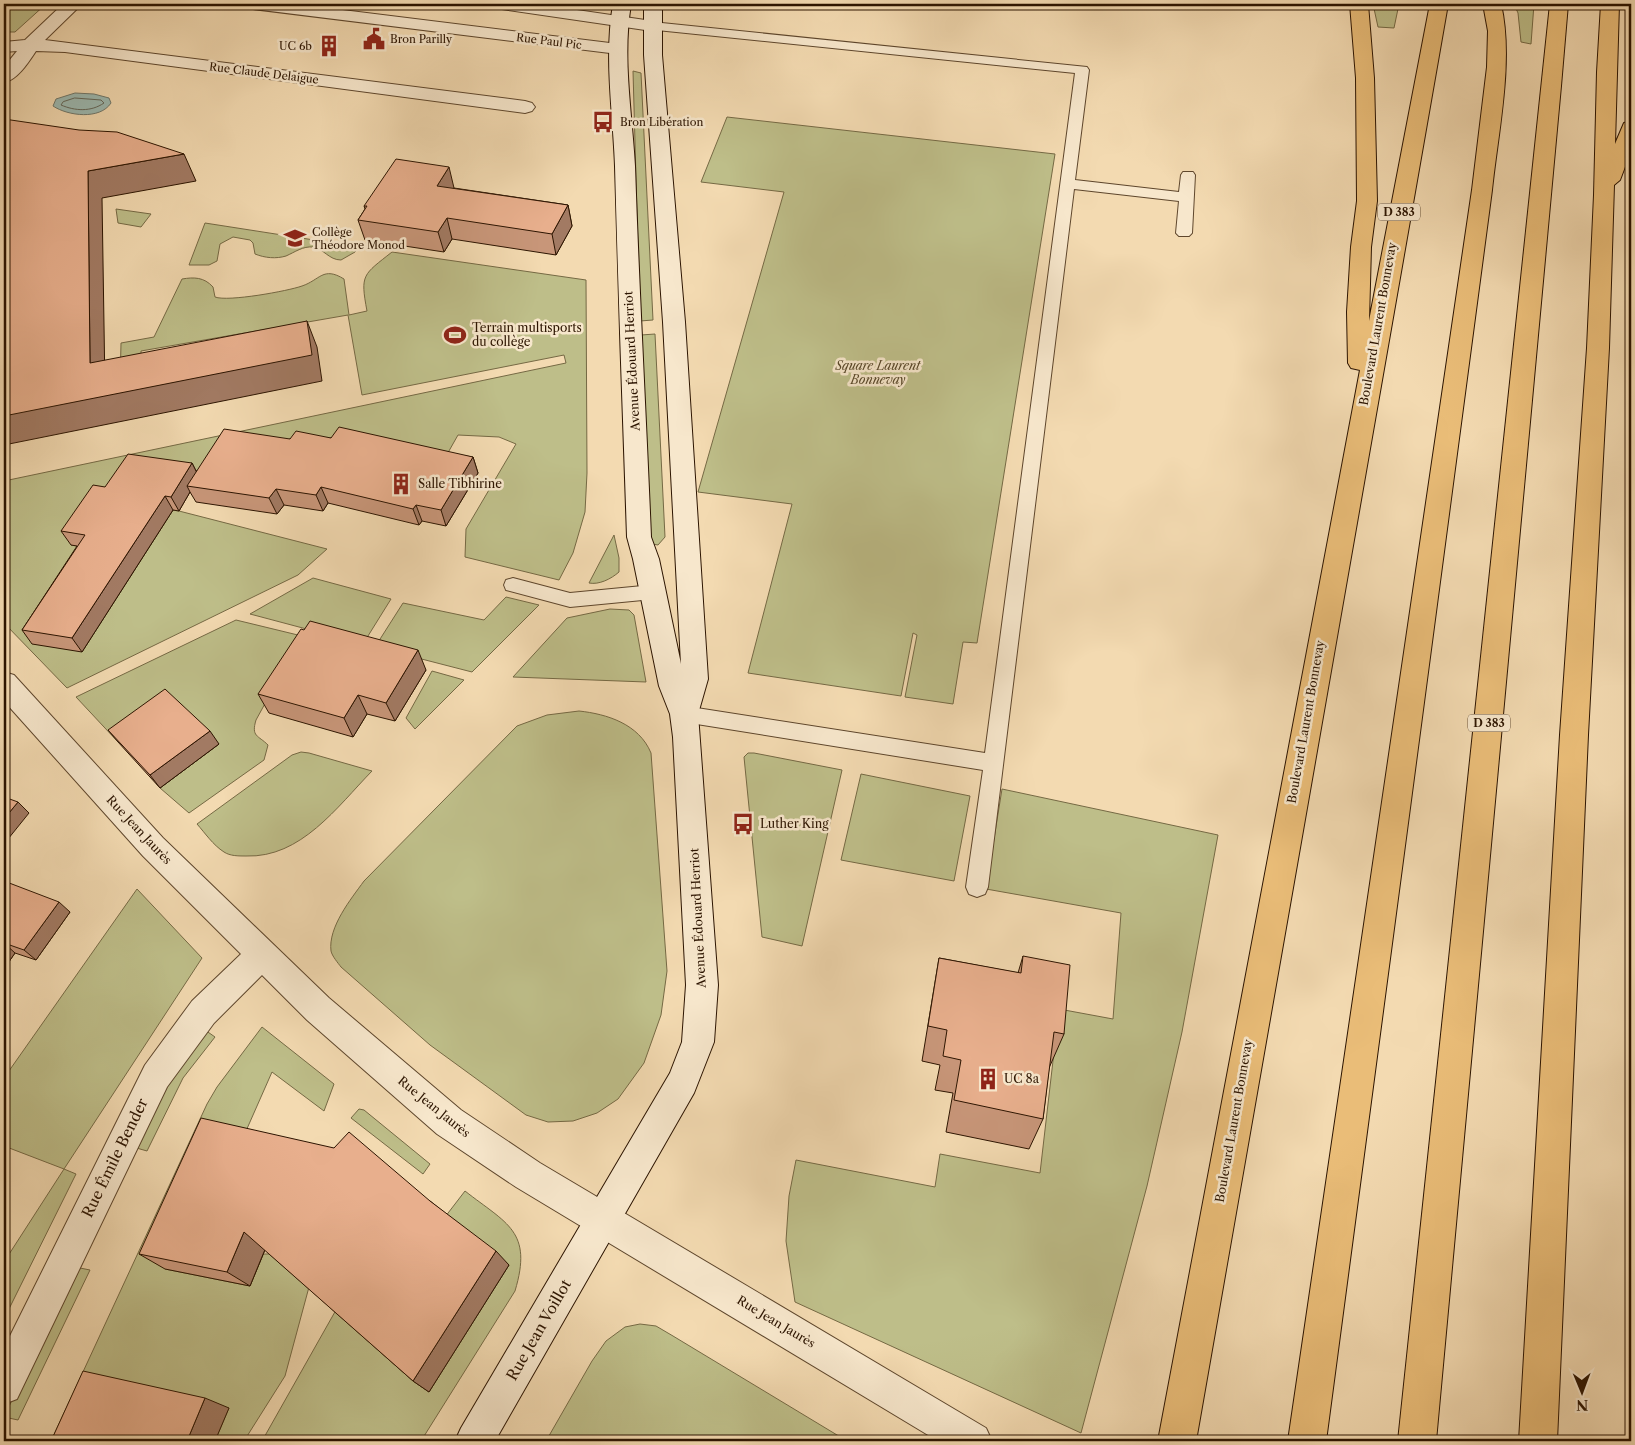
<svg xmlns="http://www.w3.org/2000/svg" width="1635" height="1445" font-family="'Libre Caslon Text',serif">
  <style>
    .green { fill: #bebe89; stroke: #756944 }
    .water { fill: #9dbab2; stroke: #70786b }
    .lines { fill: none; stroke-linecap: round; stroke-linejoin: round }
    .shore { stroke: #646759; stroke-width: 1 }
    .lane-casing { stroke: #5e462c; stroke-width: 2 }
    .street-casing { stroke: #5e462c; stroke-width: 2 }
    .secondary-casing { stroke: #2c1400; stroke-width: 2 }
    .highway-casing { stroke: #2c1400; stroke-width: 2 }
    .lane { fill: #f7e7cc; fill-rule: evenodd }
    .street { fill: #f7e7cc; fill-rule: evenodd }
    .secondary { fill: #f7e7cc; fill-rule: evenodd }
    .highway { fill: #eabd78; fill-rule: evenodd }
    .wall { fill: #c89679; stroke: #2c1400 }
    .shaded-wall { fill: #a27a63; stroke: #2c1400 }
    .building { fill: #e8af8d; stroke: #2c1400 }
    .labels { text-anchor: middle; stroke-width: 5; stroke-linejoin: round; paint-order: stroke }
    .far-poi-label { font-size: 11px; fill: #2c1400; stroke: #f7e7cc; text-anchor: start }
    .far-street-label { font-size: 11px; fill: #2c1400; stroke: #f7e7cc }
    .shield { fill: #f7e7cc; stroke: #69533d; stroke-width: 1 }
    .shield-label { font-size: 11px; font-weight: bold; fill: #2c1400 }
    .street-label { font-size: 12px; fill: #2c1400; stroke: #f7e7cc }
    .poi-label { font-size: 12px; fill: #2c1400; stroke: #f7e7cc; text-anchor: start }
    .park-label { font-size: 12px; font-style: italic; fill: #584729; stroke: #f7e7cc }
    .near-street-label { font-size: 15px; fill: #2c1400; stroke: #f7e7cc }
  </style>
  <rect width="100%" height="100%" fill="#f3dab1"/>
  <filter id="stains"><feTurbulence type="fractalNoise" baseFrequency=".004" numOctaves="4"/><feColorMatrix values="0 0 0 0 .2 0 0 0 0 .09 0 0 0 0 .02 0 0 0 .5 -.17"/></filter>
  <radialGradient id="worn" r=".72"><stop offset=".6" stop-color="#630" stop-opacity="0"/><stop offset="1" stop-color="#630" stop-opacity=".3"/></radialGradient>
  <g class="green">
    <path d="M4,4H46L15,32H4Z"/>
    <path d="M1373,4H1399L1394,28L1378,27Z"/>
    <path d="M1514,4H1534L1531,44L1521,42L1518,13Z"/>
    <path d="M633,71L641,73L653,320L640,321Z"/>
    <path d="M727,117L1055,154L977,643L963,642L953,704L905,697L917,635L913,633L901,696L748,673L792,504L698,492L784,192L701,182Z"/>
    <path d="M116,209L151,214L141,227L118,223Z"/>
    <path d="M205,223L359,247L355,252L341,260C329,260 324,249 313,247C303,246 295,252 286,256C276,259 265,258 255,254L253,243L250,240L233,237L220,244L217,261L209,265H189Z"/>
    <path d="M392,252L586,280L587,473L585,512L573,553L559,580L465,557L466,529L516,444L499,437L458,435L441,465L211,479L71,545L94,549L153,507L179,511L327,549L298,575L67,688L4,623V481L566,363L564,355L362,395L348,315L141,351L142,382L120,386L121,343L154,337L182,279C194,277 204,277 213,287L215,297C228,302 288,291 302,286C320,280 323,266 344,279L349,315L367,311C360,274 363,275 392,252Z"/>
    <path d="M655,334L665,537L658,545L652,544L649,538L641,335Z"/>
    <path d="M614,535L619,558V572C611,579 599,585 589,583Z"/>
    <path d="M313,578L391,599L363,644L250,614Z"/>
    <path d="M506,597L539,605L472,672L375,647L403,603L484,620Z"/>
    <path d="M610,609L629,610L634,615L646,682L513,677L567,618Z"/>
    <path d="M236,620L302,636L256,720C251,737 258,735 268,745L264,760L189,813L160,788L219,744L174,702L118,742L76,697Z"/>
    <path d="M432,671L464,680L415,729L406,718Z"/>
    <path d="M579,711C607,714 639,724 651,753L667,971L661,1015L644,1063L618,1099L597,1113L573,1121L548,1122L526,1115L430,1045L341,967C338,963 332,956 331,951C328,927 351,899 364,881L517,726L547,715Z"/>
    <path d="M301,752L309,753L372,771C337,807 301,858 246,856C238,856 230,856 224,852C213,845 205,833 197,824L292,755Z"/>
    <path d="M748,753H754L842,770L802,946L762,937L744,757Z"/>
    <path d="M861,774L970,796L954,881L841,860Z"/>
    <path d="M1002,789L1218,835L1182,1032L1147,1186L1081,1433L795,1302L786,1241L789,1196L796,1160L935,1187L940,1154L1040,1173L1059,1009L1113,1019L1121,913L986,889Z"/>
    <path d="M137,889L202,958L64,1169L76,1174L4,1319V1262L64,1169L4,1146V1078Z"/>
    <path d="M262,1027L334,1084L324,1111L272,1072L242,1140L165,1269L250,1286L263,1254H274L309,1287L285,1376L244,1441H215L229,1408L68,1441H51L207,1104L217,1087Z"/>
    <path d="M205,1030L215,1037L183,1078L147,1151L133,1147L160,1090Z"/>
    <path d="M359,1109L364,1110L430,1164L423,1174L351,1118Z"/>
    <path d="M465,1191C507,1224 533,1231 515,1291L421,1441H262L336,1310L445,1217Z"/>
    <path d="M75,1267L90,1270L18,1420L4,1417Z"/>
    <path d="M640,1324L656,1326L673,1336L847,1441H546L592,1361L606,1341L625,1327Z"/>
  </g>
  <path class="water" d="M75,93L94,94L109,98L111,103C100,120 68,116 53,106L56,99Z"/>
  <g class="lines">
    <path class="shore" d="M75,98L101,100L104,103C91,112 75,111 61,105L63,102Z"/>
    <g class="lane-casing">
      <g id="lane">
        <path d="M652,22L1087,67L1089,70L1075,180L1179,192L1181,175L1183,172H1193L1195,175L1192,233L1189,236H1179L1176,233L1179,201L1074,189L988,887L985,894L977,897L969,894L966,887L983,770L684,722L677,720L674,714L677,708L684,706L985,753L1075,73L647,29L645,26Z"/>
        <path d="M513,578L570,593L653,585L660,587L662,592L660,597L653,599L570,607L506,590L504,585L506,580Z"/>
      </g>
    </g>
    <g class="street-casing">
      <g id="street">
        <path d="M63,4H82L45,40L525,101L532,103L535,107L532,111L525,113L65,52L36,51C28,63 18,79 4,83V67L17,51L4,52V42L25,40Z"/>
        <path d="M244,4H294L618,44L624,45L627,49L624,53L618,54L253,9L247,8Z"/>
        <path d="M493,4H536L652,21L658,22L661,26L658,30L652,31L502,9L496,8Z"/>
        <path d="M4,672L14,675L163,838L329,998L461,1110L540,1163L986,1428L992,1441H938L516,1187L437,1134L307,1020L262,975L214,1023L167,1087L17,1399L4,1404V1348L145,1065L192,1001L241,954L143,856L4,701Z"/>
      </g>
    </g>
    <g class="secondary-casing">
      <path id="secondary" d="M613,4H631C622,58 632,112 635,166C639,290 646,413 651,537L659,559L681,664L663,322L644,55V4H662V55L685,322L708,679L698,714L718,985L714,1042L694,1093L495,1441H455L461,1428L670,1073L682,1042L686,985L673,737L670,714L659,686L633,559L627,537C623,413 618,290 615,166C613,112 604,58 613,4Z"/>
    </g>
    <g class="highway-casing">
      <g id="highway">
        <path d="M1350,4H1368L1374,78L1377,201L1371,247L1369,321L1430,4H1448L1196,1441H1158L1360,370L1351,368L1348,363L1347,312L1351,247L1357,201L1356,78Z"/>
        <path d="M1483,4H1501C1514,61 1498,132 1492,190L1326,1441H1288L1472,190L1487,67L1488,31Z"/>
        <path d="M1550,4H1568L1561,86L1436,1441H1398Z"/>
        <path d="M1601,4H1619L1615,144L1624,123L1631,121V151L1620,180L1614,185L1609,348L1588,735L1557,1441H1519L1560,735L1587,348L1594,195L1597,72Z"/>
      </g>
    </g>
    <use href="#lane" class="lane"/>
    <use href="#street" class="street"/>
    <use href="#secondary" class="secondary"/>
    <use href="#highway" class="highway"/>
  </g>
  <g class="wall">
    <path d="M454,188L568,205L572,226L556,255L452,239L444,252L365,240L358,220L365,209L364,206Z"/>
    <path d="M331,438L473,457L478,473L446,526L422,521L419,525L328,503L323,511L284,505L277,514L196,502L190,492L179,511L173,510L82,652L32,644L22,630L77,546L71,545L61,531L105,487L192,463L196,471L290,439Z"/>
    <path d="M426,670L395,721L367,714L353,737L269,713L258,694Z"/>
    <path d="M108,730L219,744L160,788L118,742Z"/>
    <path d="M4,881L70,912L36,960L15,953L6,966L4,965Z"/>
    <path d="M1023,956L1064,1034L1049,1068L1043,1119L1029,1149L946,1132L953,1093L935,1090L940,1065L922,1061L939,958L1018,973Z"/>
    <path d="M430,1201L509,1265L429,1392L413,1381L265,1250L250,1286L165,1269L139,1254Z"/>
  </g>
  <g class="shaded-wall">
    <path d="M184,154L196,181L102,198L105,389L90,363L88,171Z"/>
    <path d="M449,167L454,188L442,206L437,186Z"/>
    <path d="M568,205L572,226L556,255L552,234Z"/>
    <path d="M447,218L452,239L444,252L438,232Z"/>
    <path d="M307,321L317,347L322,381L4,445V416Z"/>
    <path d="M473,457L478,473L446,526L441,510Z"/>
    <path d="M192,463L199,477L187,486L190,492L179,511L171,497Z"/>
    <path d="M321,487L328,503L323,511L316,495Z"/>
    <path d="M276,489L284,505L277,514L269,498Z"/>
    <path d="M165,496L173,510L82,652L72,638Z"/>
    <path d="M416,505L422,521L419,525L413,509Z"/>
    <path d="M418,650L426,670L395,721L386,703Z"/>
    <path d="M358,695L367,714L353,737L344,718Z"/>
    <path d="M210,731L219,744L160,788L150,775Z"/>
    <path d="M18,802L29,813L4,844V819Z"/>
    <path d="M59,902L70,912L36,960L24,950Z"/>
    <path d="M4,943L15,953L6,966L4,964Z"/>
    <path d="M244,1232L266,1247L250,1286L227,1272Z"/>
    <path d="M496,1251L509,1265L429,1392L413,1381Z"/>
    <path d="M205,1398L229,1408L215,1441H187Z"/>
  </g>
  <g class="building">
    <path d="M4,119L79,130L117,132L184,154L88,171L90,363L307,321L312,355L4,416Z"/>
    <path d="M396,159L449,167L437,186L568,205L552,234L447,218L438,232L358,220L367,206H364Z"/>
    <path d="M339,427L473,457L441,510L416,505L413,509L321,487L316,495L276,489L269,498L187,486L224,429L290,439L296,431L331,438Z"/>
    <path d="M128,454L192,463L171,497L165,496L72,638L22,630L85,535L61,531L93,485L105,487Z"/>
    <path d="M310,621L418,650L386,703L358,695L344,718L258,694L301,629L304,630Z"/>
    <path d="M165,689L210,731L150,775L108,730Z"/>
    <path d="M4,797L18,802L4,819Z"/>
    <path d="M4,881L59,902L24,950L4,943Z"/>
    <path d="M1023,956L1070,965L1064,1034L1054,1032L1043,1119L954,1100L961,1060L943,1056L947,1030L928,1026L939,958L1021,973Z"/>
    <path d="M201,1118L334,1148L349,1132L430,1201L496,1251L413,1381L244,1232L227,1272L139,1254Z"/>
    <path d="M83,1371L205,1398L187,1441H51Z"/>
  </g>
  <defs>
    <g id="civic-bare" transform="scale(1.725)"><path d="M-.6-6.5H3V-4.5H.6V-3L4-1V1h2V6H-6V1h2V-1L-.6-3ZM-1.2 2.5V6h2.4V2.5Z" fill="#8f2418" stroke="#f7e7cc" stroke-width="2.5" paint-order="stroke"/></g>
    <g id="building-bare" transform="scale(1.725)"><path d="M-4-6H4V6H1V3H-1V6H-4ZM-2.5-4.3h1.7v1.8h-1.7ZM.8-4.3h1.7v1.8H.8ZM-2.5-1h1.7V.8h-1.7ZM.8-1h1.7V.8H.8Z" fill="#8f2418" stroke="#f7e7cc" stroke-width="2.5" paint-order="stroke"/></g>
    <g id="bus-bare" transform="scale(1.725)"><path d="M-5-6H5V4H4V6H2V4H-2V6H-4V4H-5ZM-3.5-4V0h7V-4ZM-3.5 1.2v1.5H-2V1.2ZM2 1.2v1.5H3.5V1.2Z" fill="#8f2418" stroke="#f7e7cc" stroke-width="2.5" paint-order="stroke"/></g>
    <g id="school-bare" transform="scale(1.725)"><path d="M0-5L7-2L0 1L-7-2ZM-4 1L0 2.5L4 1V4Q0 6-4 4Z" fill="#8f2418" stroke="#f7e7cc" stroke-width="2.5" paint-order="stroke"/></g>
    <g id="stadium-bare" transform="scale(1.725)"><path d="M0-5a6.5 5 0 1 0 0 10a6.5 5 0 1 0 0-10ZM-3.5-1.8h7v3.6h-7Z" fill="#8f2418" stroke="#f7e7cc" stroke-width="2.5" paint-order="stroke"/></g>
  </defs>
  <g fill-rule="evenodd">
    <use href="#civic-bare" x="374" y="39"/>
    <use href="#building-bare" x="329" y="46"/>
    <use href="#bus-bare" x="603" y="122"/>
    <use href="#school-bare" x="295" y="238"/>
    <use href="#stadium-bare" x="455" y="335"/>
    <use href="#building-bare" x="401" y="484"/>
    <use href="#bus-bare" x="743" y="824"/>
    <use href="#building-bare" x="988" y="1079"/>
  </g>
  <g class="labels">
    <g class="far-poi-label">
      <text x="390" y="43">Bron Parilly</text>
      <text x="312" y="50" text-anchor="end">UC 6b</text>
      <text x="620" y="126">Bron Libération</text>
      <text x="312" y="236">Collège<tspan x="312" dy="13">Théodore Monod</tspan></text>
    </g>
    <g class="far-street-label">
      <text transform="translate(549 41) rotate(7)" y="4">Rue Paul Pic</text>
      <text transform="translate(264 73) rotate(7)" y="4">Rue Claude Delaigue</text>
    </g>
    <g class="shield">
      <rect x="1378" y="203.5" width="42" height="17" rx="4"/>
      <rect x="1468" y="714.5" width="42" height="17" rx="4"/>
    </g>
    <g class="shield-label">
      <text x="1399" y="216">D 383</text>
      <text x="1489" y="727">D 383</text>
    </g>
    <g class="street-label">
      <text transform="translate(1378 324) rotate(-80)" y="4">Boulevard Laurent Bonnevay</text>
      <text transform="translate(632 361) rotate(-93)" y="4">Avenue Édouard Herriot</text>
      <text transform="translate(1306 722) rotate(-80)" y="4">Boulevard Laurent Bonnevay</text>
      <text transform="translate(139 830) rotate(47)" y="4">Rue Jean Jaurès</text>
      <text transform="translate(698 918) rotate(-93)" y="4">Avenue Édouard Herriot</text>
      <text transform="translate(434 1107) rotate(39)" y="4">Rue Jean Jaurès</text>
      <text transform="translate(1234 1121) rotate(-80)" y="4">Boulevard Laurent Bonnevay</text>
      <text transform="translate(776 1322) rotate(31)" y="4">Rue Jean Jaurès</text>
    </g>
    <g class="poi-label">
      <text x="472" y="332">Terrain multisports<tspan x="472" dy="14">du collège</tspan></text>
      <text x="418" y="488">Salle Tibhirine</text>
      <text x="760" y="828">Luther King</text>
      <text x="1004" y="1083">UC 8a</text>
    </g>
    <g class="park-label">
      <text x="878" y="370">Square Laurent<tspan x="878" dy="14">Bonnevay</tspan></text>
    </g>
    <g class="near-street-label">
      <text transform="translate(115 1158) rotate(-64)" y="5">Rue Émile Bender</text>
      <text transform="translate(539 1330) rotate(-60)" y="5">Rue Jean Voillot</text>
    </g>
  </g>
  <rect width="1635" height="1445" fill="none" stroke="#f3dab1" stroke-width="20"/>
  <rect x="5" y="5" width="1625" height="1435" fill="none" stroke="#2c1400" stroke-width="2.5"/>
  <rect x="10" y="10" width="1615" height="1425" fill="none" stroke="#2c1400"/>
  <g transform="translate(1582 1392) rotate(179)" stroke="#f7e7cc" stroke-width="4" paint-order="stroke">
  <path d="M0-4L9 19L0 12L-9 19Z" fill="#2c1400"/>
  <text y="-8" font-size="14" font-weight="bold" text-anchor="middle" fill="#2c1400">N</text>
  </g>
  <rect width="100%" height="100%" filter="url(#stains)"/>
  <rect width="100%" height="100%" fill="url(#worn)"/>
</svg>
